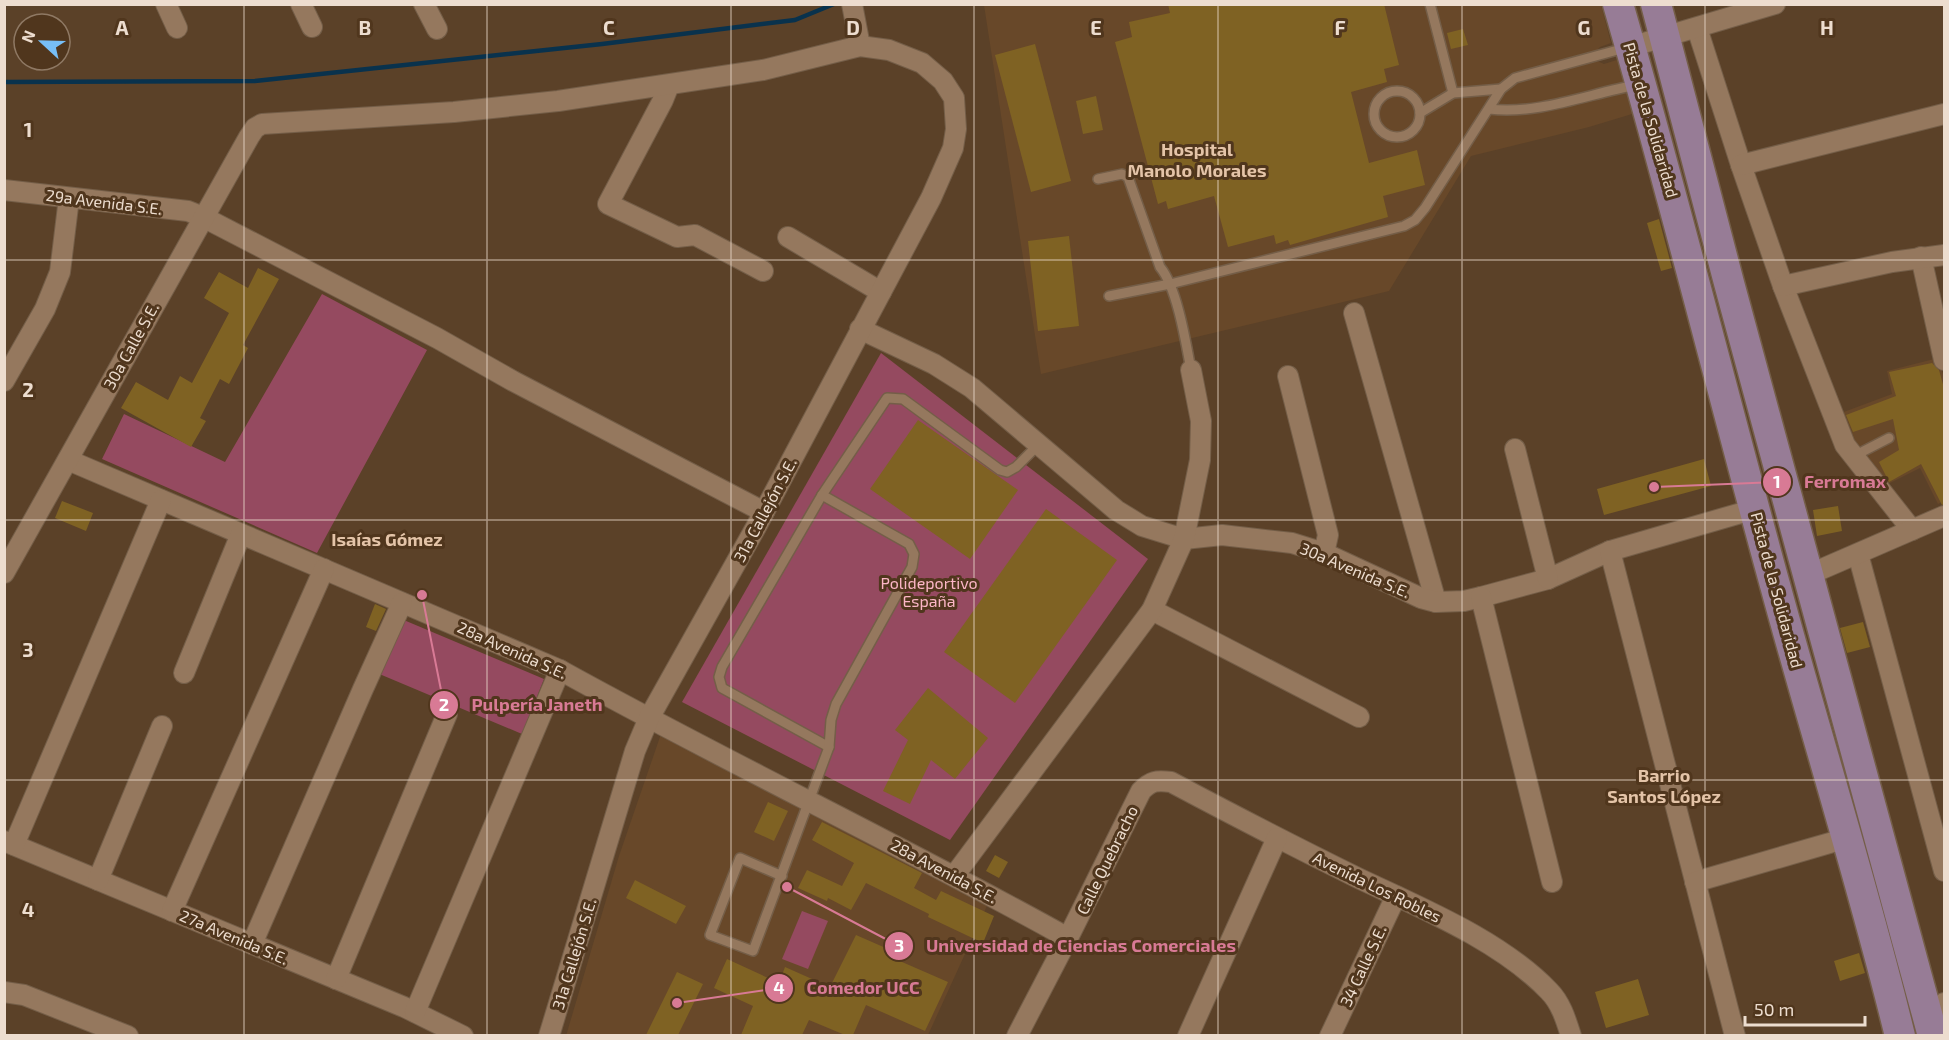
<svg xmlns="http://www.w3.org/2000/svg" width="1949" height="1040" font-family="'Exo 2',sans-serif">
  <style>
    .built { fill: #684829 }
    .green { fill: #954a60 }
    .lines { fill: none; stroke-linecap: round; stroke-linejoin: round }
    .stream { stroke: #09324d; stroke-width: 4.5 }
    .building { fill: #7f6223 }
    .service-casing { stroke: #745e48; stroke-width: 12 }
    .minor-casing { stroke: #745e48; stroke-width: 22 }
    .primary-casing { stroke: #745e48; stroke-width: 33 }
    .service { stroke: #95785e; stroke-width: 9 }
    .minor { stroke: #95785e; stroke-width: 20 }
    .primary { stroke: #977c96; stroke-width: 30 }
    .grid { fill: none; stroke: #edddcf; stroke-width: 1.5; stroke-opacity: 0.55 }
    .labels { text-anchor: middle; stroke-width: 6; stroke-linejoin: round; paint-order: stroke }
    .street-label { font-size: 16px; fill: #edddcf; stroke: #50361d }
    .park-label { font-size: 16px; fill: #fcb6c7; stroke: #50361d }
    .neighbourhood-label { font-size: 18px; font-weight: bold; fill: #e4c4a8; stroke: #50361d }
    .grid-label { font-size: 20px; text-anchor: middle; font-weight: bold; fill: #edddcf; stroke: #50361d; stroke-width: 6; stroke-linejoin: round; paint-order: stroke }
    .leader { fill: none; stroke: #d87a95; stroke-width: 2 }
    .callout-dot { fill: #d87a95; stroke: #50361d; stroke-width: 2 }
    .mark-label { font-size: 18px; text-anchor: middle; font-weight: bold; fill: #fff }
    .callout-label { font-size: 18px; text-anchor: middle; font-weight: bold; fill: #d87a95; stroke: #50361d; stroke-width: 6; stroke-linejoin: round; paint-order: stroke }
  </style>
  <rect width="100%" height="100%" fill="#5b4128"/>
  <g class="built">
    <path d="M984,5H1601L1611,43L1600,47L1590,58L1604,64L1617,60L1632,114L1589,127L1471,156L1389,291L1041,374Z"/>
    <path d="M1938,358L1944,377V501L1938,504L1920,468L1888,484L1848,436L1841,413L1892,394L1887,371Z"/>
    <path d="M661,734L990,899L928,1035L566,1036L619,856Z"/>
  </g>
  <g class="green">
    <path d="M322,294L427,350L317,553L102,459L124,414L225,462Z"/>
    <path d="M881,353L1148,559L950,840L682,702Z"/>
    <path d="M399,618L544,679L522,734L377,673Z"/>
    <path d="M802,911L828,921L808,969L782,959Z"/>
  </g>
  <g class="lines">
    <path class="stream" d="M4,82L255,81L602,44L795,20L834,4"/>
  </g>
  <g class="building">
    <path d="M1168,4H1384L1399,65L1384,69L1387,82L1351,92L1369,163L1417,150L1425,185L1383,196L1388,217L1290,245L1288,240L1276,244L1274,235L1228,247L1214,196L1168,209L1166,201L1158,204L1115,42L1132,37L1129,22L1170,13Z"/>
    <path d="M1463,29L1468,45L1451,49L1447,33Z"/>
    <path d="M1035,44L1071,181L1031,192L995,55Z"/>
    <path d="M1096,96L1103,130L1083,134L1076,101Z"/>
    <path d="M1659,219L1672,268L1661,271L1647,223Z"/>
    <path d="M1069,236L1079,326L1038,331L1028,241Z"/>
    <path d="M258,268L279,279L243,345L248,348L229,384L220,379L200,418L206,421L191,447L121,408L136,382L168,400L180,376L192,383L229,313L204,298L219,272L248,288Z"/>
    <path d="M1932,363L1939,370L1944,388V504L1942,505L1921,464L1889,482L1879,462L1899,450L1893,419L1853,432L1846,415L1896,396L1889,372Z"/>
    <path d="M918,420L1018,490L970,559L870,489Z"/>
    <path d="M1704,459L1711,486L1604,515L1597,489Z"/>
    <path d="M62,501L93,513L86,531L55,518Z"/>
    <path d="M1838,506L1842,531L1817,536L1813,510Z"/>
    <path d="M1046,509L1117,560L1015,703L944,652Z"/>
    <path d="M375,604L386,609L376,631L366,627Z"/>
    <path d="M1863,622L1870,647L1847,653L1840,628Z"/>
    <path d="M928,688L988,738L955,779L931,760L910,804L883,791L908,740L895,730Z"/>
    <path d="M768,802L788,811L774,841L754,832Z"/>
    <path d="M822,822L922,873L914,888L936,900L941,891L994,916L983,943L928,917L929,914L866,883L851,910L828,898L827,901L798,888L807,870L842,886L854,863L812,840Z"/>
    <path d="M995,855L1008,862L999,878L986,871Z"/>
    <path d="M635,880L686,906L676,924L626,898Z"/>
    <path d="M856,935L888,949L886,955L948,982L925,1031L866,1005L853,1035H845L809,1020L802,1035H741L753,1006L714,988L727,959L779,983L785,967L830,987Z"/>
    <path d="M1859,953L1865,973L1840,981L1834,961Z"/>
    <path d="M677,972L703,984L678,1035H646Z"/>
    <path d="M1638,979L1649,1015L1606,1028L1595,992Z"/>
  </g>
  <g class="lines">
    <g class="service-casing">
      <g id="service">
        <path d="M1430,4L1453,93"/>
        <circle cx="1397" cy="114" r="23"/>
        <path d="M1489,109C1538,115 1588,94 1636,85"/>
        <path d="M1420,113L1453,93L1501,89"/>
        <path d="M1098,179L1122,174L1128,177L1160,267C1177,287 1186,343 1191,370"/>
        <path d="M1109,296L1170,284L1404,226L1415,220L1425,208L1501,89L1515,78L1625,48"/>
        <path d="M1854,456L1889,438"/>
        <path d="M829,747L722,688L719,677L722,667L822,495L887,398L903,399L1000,470L1007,472L1016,467L1038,445"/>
        <path d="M782,876L740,858L710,935L753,951L829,747L831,720L836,704L912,567L914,554L909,544L822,495"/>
      </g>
    </g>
    <g class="minor-casing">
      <g id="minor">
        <path d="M166,4L177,28"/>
        <path d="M301,4L312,27"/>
        <path d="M424,4L437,29"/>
        <path d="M852,4L860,46"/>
        <path d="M1697,28L1741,165L1783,286L1845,445L1912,530"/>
        <path d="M1630,47L1775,4"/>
        <path d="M669,85L663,100L608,204L677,237L695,235L763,271"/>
        <path d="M1741,165L1944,114"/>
        <path d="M4,190L188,211L203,217L437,338L513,381L764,512"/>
        <path d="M788,237L881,292"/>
        <path d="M1921,257L1944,360"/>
        <path d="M1783,286L1892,262L1944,255"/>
        <path d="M1354,313L1436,602"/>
        <path d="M860,329L934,364L972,388L1116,510L1142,526L1184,539L1222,535L1292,543L1324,553L1421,598L1436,602L1464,601L1481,597L1548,579L1610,551L1755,509"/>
        <path d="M1288,376L1328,535L1324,553"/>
        <path d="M4,381L45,309L60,272L69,198"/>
        <path d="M1515,449L1548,579"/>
        <path d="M68,460L560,670C728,763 901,845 1068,938"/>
        <path d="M1610,551L1735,1036"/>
        <path d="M1858,554L1944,871"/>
        <path d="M4,573L249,137L255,128L262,124L454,112L558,101L763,70L860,46L889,50L922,63L943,81L954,98L956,129L953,148L931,198L756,527L649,718L635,751L549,1036"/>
        <path d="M1808,575L1944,516"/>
        <path d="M1481,597L1552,882"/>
        <path d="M1152,610L1359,717"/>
        <path d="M184,673L241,534"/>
        <path d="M4,841L404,1007L463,1036"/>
        <path d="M14,845L161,500"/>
        <path d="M954,876L1152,610L1184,539L1200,460L1201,421L1191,370"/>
        <path d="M98,880L162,726"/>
        <path d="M1695,882L1847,838"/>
        <path d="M172,911L324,569"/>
        <path d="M252,944L363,689L402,603"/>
        <path d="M336,979L447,714"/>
        <path d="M4,992L24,995L128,1036"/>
        <path d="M415,1012L560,670"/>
        <path d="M1929,1021L1944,1003"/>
        <path d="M1017,1036L1068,938L1141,791C1151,781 1156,780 1171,782C1233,815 1295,847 1358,878C1421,908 1500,940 1549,991C1561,1003 1566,1020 1571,1036"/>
        <path d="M1188,1036L1277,838"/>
        <path d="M1330,1036L1396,896"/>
      </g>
    </g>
    <g class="primary-casing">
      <g id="primary">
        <path d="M1618,4C1674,197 1722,392 1775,585C1816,736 1863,884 1900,1036"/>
        <path d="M1656,4L1729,283L1933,1036"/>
      </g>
    </g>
    <use href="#service" class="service"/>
    <use href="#minor" class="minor"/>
    <use href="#primary" class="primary"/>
  </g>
  <path class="grid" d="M244,4V1036M487,4V1036M731,4V1036M974,4V1036M1218,4V1036M1462,4V1036M1705,4V1036M4,260H1944M4,520H1944M4,780H1944"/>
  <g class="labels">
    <g class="street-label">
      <text transform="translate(1651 120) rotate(74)" y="6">Pista de la Solidaridad</text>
      <text transform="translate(104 202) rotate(7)" y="6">29a Avenida S.E.</text>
      <text transform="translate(131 346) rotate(-61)" y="6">30a Calle S.E.</text>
      <text transform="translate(765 510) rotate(-62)" y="6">31a Callejón S.E.</text>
      <text transform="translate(1355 570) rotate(23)" y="6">30a Avenida S.E.</text>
      <text transform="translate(1777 590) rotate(75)" y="6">Pista de la Solidaridad</text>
      <text transform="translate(512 650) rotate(24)" y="6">28a Avenida S.E.</text>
      <text transform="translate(1107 860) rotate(-64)" y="6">Calle Quebracho</text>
      <text transform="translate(944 871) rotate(28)" y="6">28a Avenida S.E.</text>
      <text transform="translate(1377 887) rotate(26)" y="6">Avenida Los Robles</text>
      <text transform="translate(234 937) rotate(23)" y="6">27a Avenida S.E.</text>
      <text transform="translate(574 954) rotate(-73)" y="6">31a Callejón S.E.</text>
      <text transform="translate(1363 966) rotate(-65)" y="6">34 Calle S.E.</text>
    </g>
    <g class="park-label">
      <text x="929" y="589">Polideportivo<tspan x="929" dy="18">España</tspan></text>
    </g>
    <g class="neighbourhood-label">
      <text x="1197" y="156">Hospital<tspan x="1197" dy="21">Manolo Morales</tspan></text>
      <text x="387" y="546">Isaías Gómez</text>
      <text x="1664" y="782">Barrio<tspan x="1664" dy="21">Santos López</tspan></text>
    </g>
  </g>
  <g class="grid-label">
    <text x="122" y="35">A</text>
    <text x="365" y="35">B</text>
    <text x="609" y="35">C</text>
    <text x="853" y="35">D</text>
    <text x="1096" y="35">E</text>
    <text x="1340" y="35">F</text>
    <text x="1584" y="35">G</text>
    <text x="1827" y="35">H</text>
    <text x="28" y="137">1</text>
    <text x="28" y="397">2</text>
    <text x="28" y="657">3</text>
    <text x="28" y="917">4</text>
  </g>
  <path class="leader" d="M1654 487L1777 482M422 595L444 705M787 887L899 946M677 1003L779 988"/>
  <g class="callout-dot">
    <circle cx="1654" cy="487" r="6"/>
    <circle cx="422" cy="595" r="6"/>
    <circle cx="787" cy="887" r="6"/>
    <circle cx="677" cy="1003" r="6"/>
    <circle cx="1777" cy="482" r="15"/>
    <circle cx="444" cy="705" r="15"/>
    <circle cx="899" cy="946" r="15"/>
    <circle cx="779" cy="988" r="15"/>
  </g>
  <g class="mark-label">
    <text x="1777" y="488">1</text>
    <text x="444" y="711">2</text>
    <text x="899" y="952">3</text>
    <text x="779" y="994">4</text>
  </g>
  <g class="callout-label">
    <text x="1845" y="488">Ferromax</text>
    <text x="537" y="711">Pulpería Janeth</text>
    <text x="1081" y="952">Universidad de Ciencias Comerciales</text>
    <text x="863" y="994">Comedor UCC</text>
  </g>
  <rect width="1949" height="1040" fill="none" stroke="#edddcf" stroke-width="12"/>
  <g transform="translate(42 42) rotate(292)"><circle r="28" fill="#50361d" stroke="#8f7964" stroke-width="1.5"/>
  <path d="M0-4.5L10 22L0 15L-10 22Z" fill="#77bff7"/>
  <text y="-9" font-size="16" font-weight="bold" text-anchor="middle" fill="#edddcf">N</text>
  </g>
  <path d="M1745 1016v9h120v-9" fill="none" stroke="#edddcf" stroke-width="3"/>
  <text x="1754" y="1016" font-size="18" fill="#edddcf" stroke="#50361d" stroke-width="4.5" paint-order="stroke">50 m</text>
</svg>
